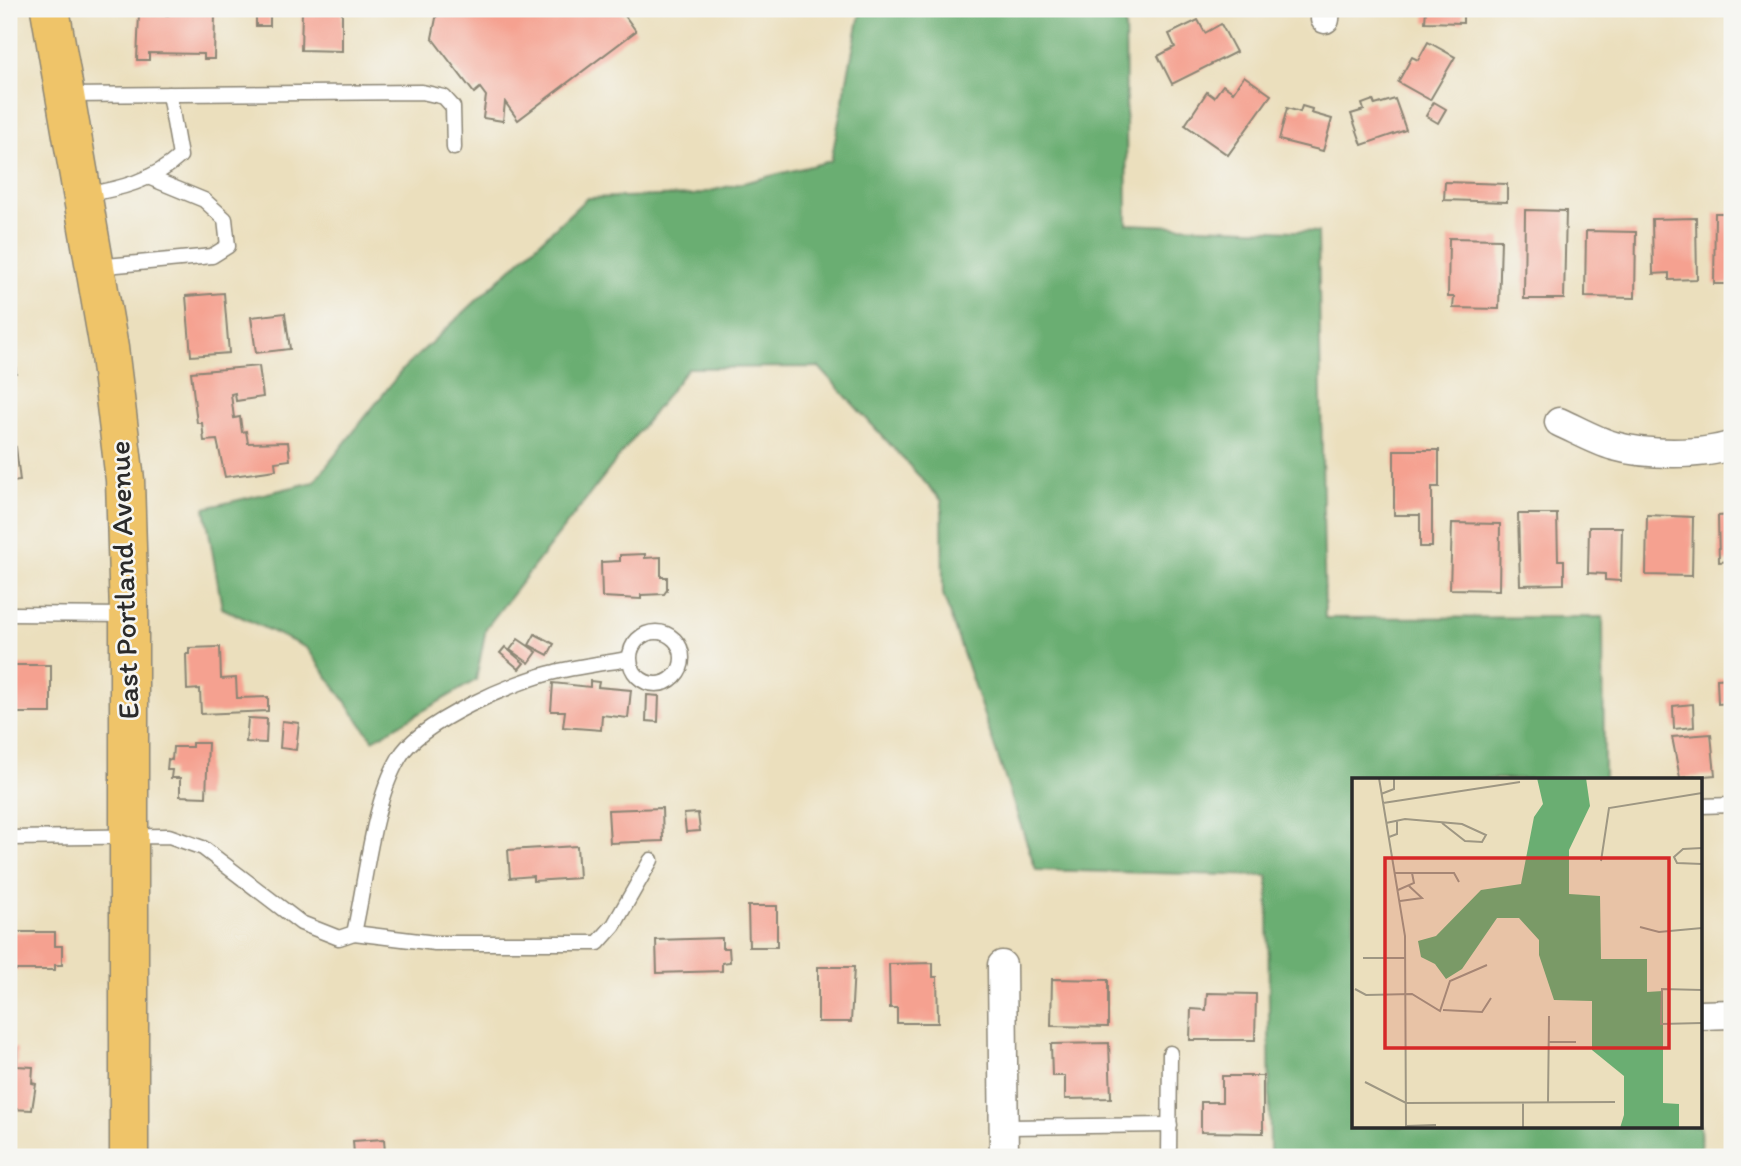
<svg xmlns="http://www.w3.org/2000/svg" width="1741" height="1166" font-family="Itim,sans-serif">
  <style>
    .forest { fill: #6aae72; stroke: #4a6c4e; stroke-width: 2 }
    .building { fill: #f5a190 }
    .lines { fill: none; stroke-linecap: round; stroke-linejoin: round }
    .service-casing { stroke: #8b8574; stroke-width: 17 }
    .minor-casing { stroke: #8b8574; stroke-width: 31 }
    .primary-casing { stroke: #8b8574; stroke-width: 41 }
    .service { stroke: #fff; stroke-width: 14 }
    .minor { stroke: #fff; stroke-width: 28 }
    .primary { stroke: #efc469; stroke-width: 38 }
    .labels { text-anchor: middle; stroke-width: 5; stroke-linejoin: round; paint-order: stroke }
    .street-label { font-size: 30px; fill: #2b2b2b; stroke: #f6f6f2 }
    .inset-road { fill: none; stroke: #9e9783; stroke-width: 2 }
    .view { fill: #d62828; fill-opacity: 0.15; stroke: #d62828; stroke-width: 3.5 }
    .inset-edge { fill: none; stroke: #2b2b2b; stroke-width: 3.5 }
  </style>
  <rect width="100%" height="100%" fill="#f6f6f2"/>
  <filter id="ink" filterUnits="userSpaceOnUse"><feTurbulence type="fractalNoise" baseFrequency=".0143" numOctaves="2"/><feDisplacementMap in="SourceGraphic" scale="14" xChannelSelector="R" yChannelSelector="G"/><feConvolveMatrix kernelMatrix="1 2 1 2 8 2 1 2 1" color-interpolation-filters="sRGB"/></filter>
  <filter id="wash" filterUnits="userSpaceOnUse"><feTurbulence type="fractalNoise" baseFrequency=".00686" numOctaves="4" result="noise"/><feDisplacementMap in="SourceGraphic" scale="28" xChannelSelector="R" yChannelSelector="G"/><feGaussianBlur stdDeviation="1.57" result="paint"/><feColorMatrix in="noise" values="0 0 0 0 0 0 0 0 0 0 0 0 0 0 0 0 0 1.4 0 .05"/><feComposite in="paint" operator="in"/></filter>
  <g filter="url(#wash)">
    <rect width="100%" height="100%" fill="#ebdfbd"/>
    <path class="forest" d="M861,9H1125L1127,224L1318,232L1325,618L1603,617L1604,779H1354V1126H1700L1701,1157H1270L1268,876L1036,870L943,594L942,501L819,367L688,368L486,628L476,680L373,740L307,648L222,608L205,508L314,482L403,369L587,198L694,195L831,161Z"/>
    <g id="blocks">
      <g class="building">
        <path d="M443,9H620L636,31L518,120L505,102L503,121L483,118L486,96L480,88L474,93L432,38L437,13Z"/>
        <path d="M1426,9H1463V23L1425,22Z"/>
        <path d="M168,10L215,14L214,59H204V54L149,53V60H137L139,14L168,15Z"/>
        <rect x="256" y="11" width="14" height="15"/>
        <path d="M302,11H342V51L301,50Z"/>
        <path d="M1198,20L1205,33L1221,24L1236,52L1172,84L1158,56L1175,47L1169,34Z"/>
        <path d="M1428,42L1455,57L1430,100L1398,82L1412,57L1418,60Z"/>
        <path d="M1244,76L1271,95L1228,155L1185,125L1207,92L1214,97L1223,85L1233,92Z"/>
        <path d="M1395,99L1406,130L1362,145L1351,114L1364,110L1362,104L1373,100L1375,105Z"/>
        <path d="M1434,102L1446,109L1438,123L1426,116Z"/>
        <path d="M1302,106L1312,109L1311,113L1332,119L1323,151L1279,140L1287,108L1300,112Z"/>
        <path d="M1445,182L1507,184V202L1444,200Z"/>
        <path d="M1525,210L1566,211L1564,299H1524Z"/>
        <path d="M1715,213H1732V284H1714Z"/>
        <path d="M1696,218L1697,279L1669,280V273L1653,274L1652,219Z"/>
        <path d="M1586,231L1636,232L1635,298L1585,297Z"/>
        <path d="M1449,238L1501,239L1499,309L1453,308L1454,297H1448Z"/>
        <path d="M224,293L229,353L191,356L186,296Z"/>
        <path d="M285,313L290,349L256,353L251,317Z"/>
        <path d="M13,346L16,373L9,375V347Z"/>
        <path d="M259,366L263,397L236,401L235,393L231,394L234,418L240,417L242,432L246,431L248,443L288,442L290,460L275,462L276,470L225,477L217,440L204,441L202,423H197L191,372Z"/>
        <path d="M16,447L20,481L12,482L13,492L9,493V448Z"/>
        <path d="M1394,450H1439V487H1432V547H1420V515H1394Z"/>
        <path d="M1518,514H1557L1558,560H1564V584L1520,585Z"/>
        <path d="M1647,515L1693,517L1692,576L1646,575Z"/>
        <path d="M1732,515V561L1719,562L1718,516Z"/>
        <path d="M1452,523L1500,524L1499,590L1450,589Z"/>
        <path d="M1589,527H1622L1621,581L1605,580V574L1588,573Z"/>
        <path d="M645,554V558L661,557V577H667V590L664,594L641,595V599L602,597L601,562L620,561V555Z"/>
        <path d="M535,634L554,644L548,655L529,645Z"/>
        <path d="M518,639L537,652L529,663L510,650Z"/>
        <path d="M220,647L221,679L236,678L237,698L268,697V711L201,714L200,689L187,690L186,654H189V648Z"/>
        <path d="M505,647L524,663L519,669L500,653Z"/>
        <rect x="9" y="665" width="42" height="48"/>
        <path d="M1732,678V713H1730V703L1718,704L1717,679Z"/>
        <path d="M590,681L599,682L598,687L631,690L628,718L602,715L601,730L563,727L565,711H551L553,683L590,687Z"/>
        <path d="M647,695L659,696L658,722L646,721Z"/>
        <path d="M1693,704L1694,727L1674,729L1673,706Z"/>
        <path d="M248,718L267,719L266,743L246,742Z"/>
        <path d="M282,721L299,723L296,750L280,748Z"/>
        <path d="M1711,734L1715,775L1680,778L1672,737Z"/>
        <path d="M192,743H208L206,797L180,796V778H171L172,770H167L168,759L172,760L173,747H192Z"/>
        <path d="M662,808L663,841L610,843L608,810Z"/>
        <path d="M698,813L700,831L686,832L684,814Z"/>
        <path d="M577,846L579,878L533,881V876L510,878L508,850Z"/>
        <path d="M748,906H777V947H749Z"/>
        <path d="M9,932H55V946H62V965H55V970H9Z"/>
        <path d="M722,938V948H729L730,962L722,963V971L657,973L656,940Z"/>
        <path d="M933,963V977H937L938,1023H897V1008H890L889,964Z"/>
        <path d="M818,967H854L851,1022H818Z"/>
        <path d="M1052,979L1108,980V1027L1051,1026Z"/>
        <path d="M1207,993L1256,994L1255,1040H1190L1191,1009L1206,1010Z"/>
        <path d="M1109,1043L1111,1098L1065,1099V1076H1052L1051,1044Z"/>
        <path d="M9,1048H17V1066L33,1067L32,1083L36,1084L32,1110L9,1109Z"/>
        <path d="M1222,1076H1263V1133L1201,1132V1102H1222Z"/>
        <path d="M384,1139L385,1153L354,1154L353,1141Z"/>
      </g>
    </g>
  </g>
  <g filter="url(#ink)">
    <use href="#blocks" fill-opacity="0" stroke="#8b8574" stroke-width="2"/>
    <g class="lines">
      <g class="service-casing">
        <g id="service">
          <path d="M67,95L422,92L444,97L453,107L454,148"/>
          <path d="M84,195C119,189 153,181 180,156L169,94"/>
          <path d="M96,267L212,256L228,246L225,219L204,200L148,177"/>
          <path d="M9,614L128,615"/>
          <circle cx="656" cy="658" r="26"/>
          <path d="M1701,806L1732,805"/>
          <path d="M9,838L169,836L203,848L301,923L339,938L354,933C366,881 372,804 399,758C418,723 517,680 555,672C580,666 605,663 629,659"/>
          <path d="M354,933L435,943H598L614,925L651,860"/>
          <path d="M1004,1127L1170,1125"/>
          <path d="M1169,1157L1170,1053"/>
        </g>
      </g>
      <g class="minor-casing">
        <g id="minor">
          <path d="M1325,19L1326,9"/>
          <path d="M1559,422C1577,430 1596,441 1614,446C1645,455 1702,456 1732,445"/>
          <path d="M1002,965L1004,1157"/>
          <path d="M1701,1015L1732,1014"/>
        </g>
      </g>
      <g class="primary-casing">
        <path id="primary" d="M50,9L109,348L125,480L129,615V1157"/>
      </g>
      <use href="#service" class="service"/>
      <use href="#minor" class="minor"/>
      <use href="#primary" class="primary"/>
    </g>
  </g>
  <g class="labels">
    <g class="street-label">
      <text transform="translate(124 580) rotate(-92)" y="10">East Portland Avenue</text>
    </g>
  </g>
  <g transform="translate(1352 778)">
    <rect width="350" height="350" fill="#ebdfbd"/>
    <path d="M185,0H234L238,28L217,72V116L248,118L249,181H295V214L311,213V325L327,326V350H268L272,337V298L240,272V223L202,222L187,177V162L167,140H145L110,191L94,201L83,186L69,179L66,163L84,158L129,112L169,106L182,39L191,26Z" fill="#6aae72"/>
    <path class="inset-road" d="M27,0L53,158L54,350M29,16L42,11V0M31,25L168,4M34,45L53,41L110,46L134,57L130,64L113,63L90,45M37,59L45,56V42M350,70L331,71L322,79L325,85L350,86M249,83L257,30L350,15M43,95H102L107,104M46,112L62,105L60,95M48,123L70,120L57,108M288,149L307,154L350,150M11,180H54M3,211L14,217L60,216L88,233L98,203L135,187M350,212L310,211L309,246L350,245M91,232L130,234L139,220M197,264H224M13,304L54,325L263,324M171,324V350M196,324L197,238M54,348L84,347"/>
    <path class="view" d="M33,80H317V270H33Z"/>
    <rect width="350" height="350" class="inset-edge"/>
  </g>
  <rect width="1741" height="1166" fill="none" stroke="#f6f6f2" stroke-width="35"/>
</svg>
